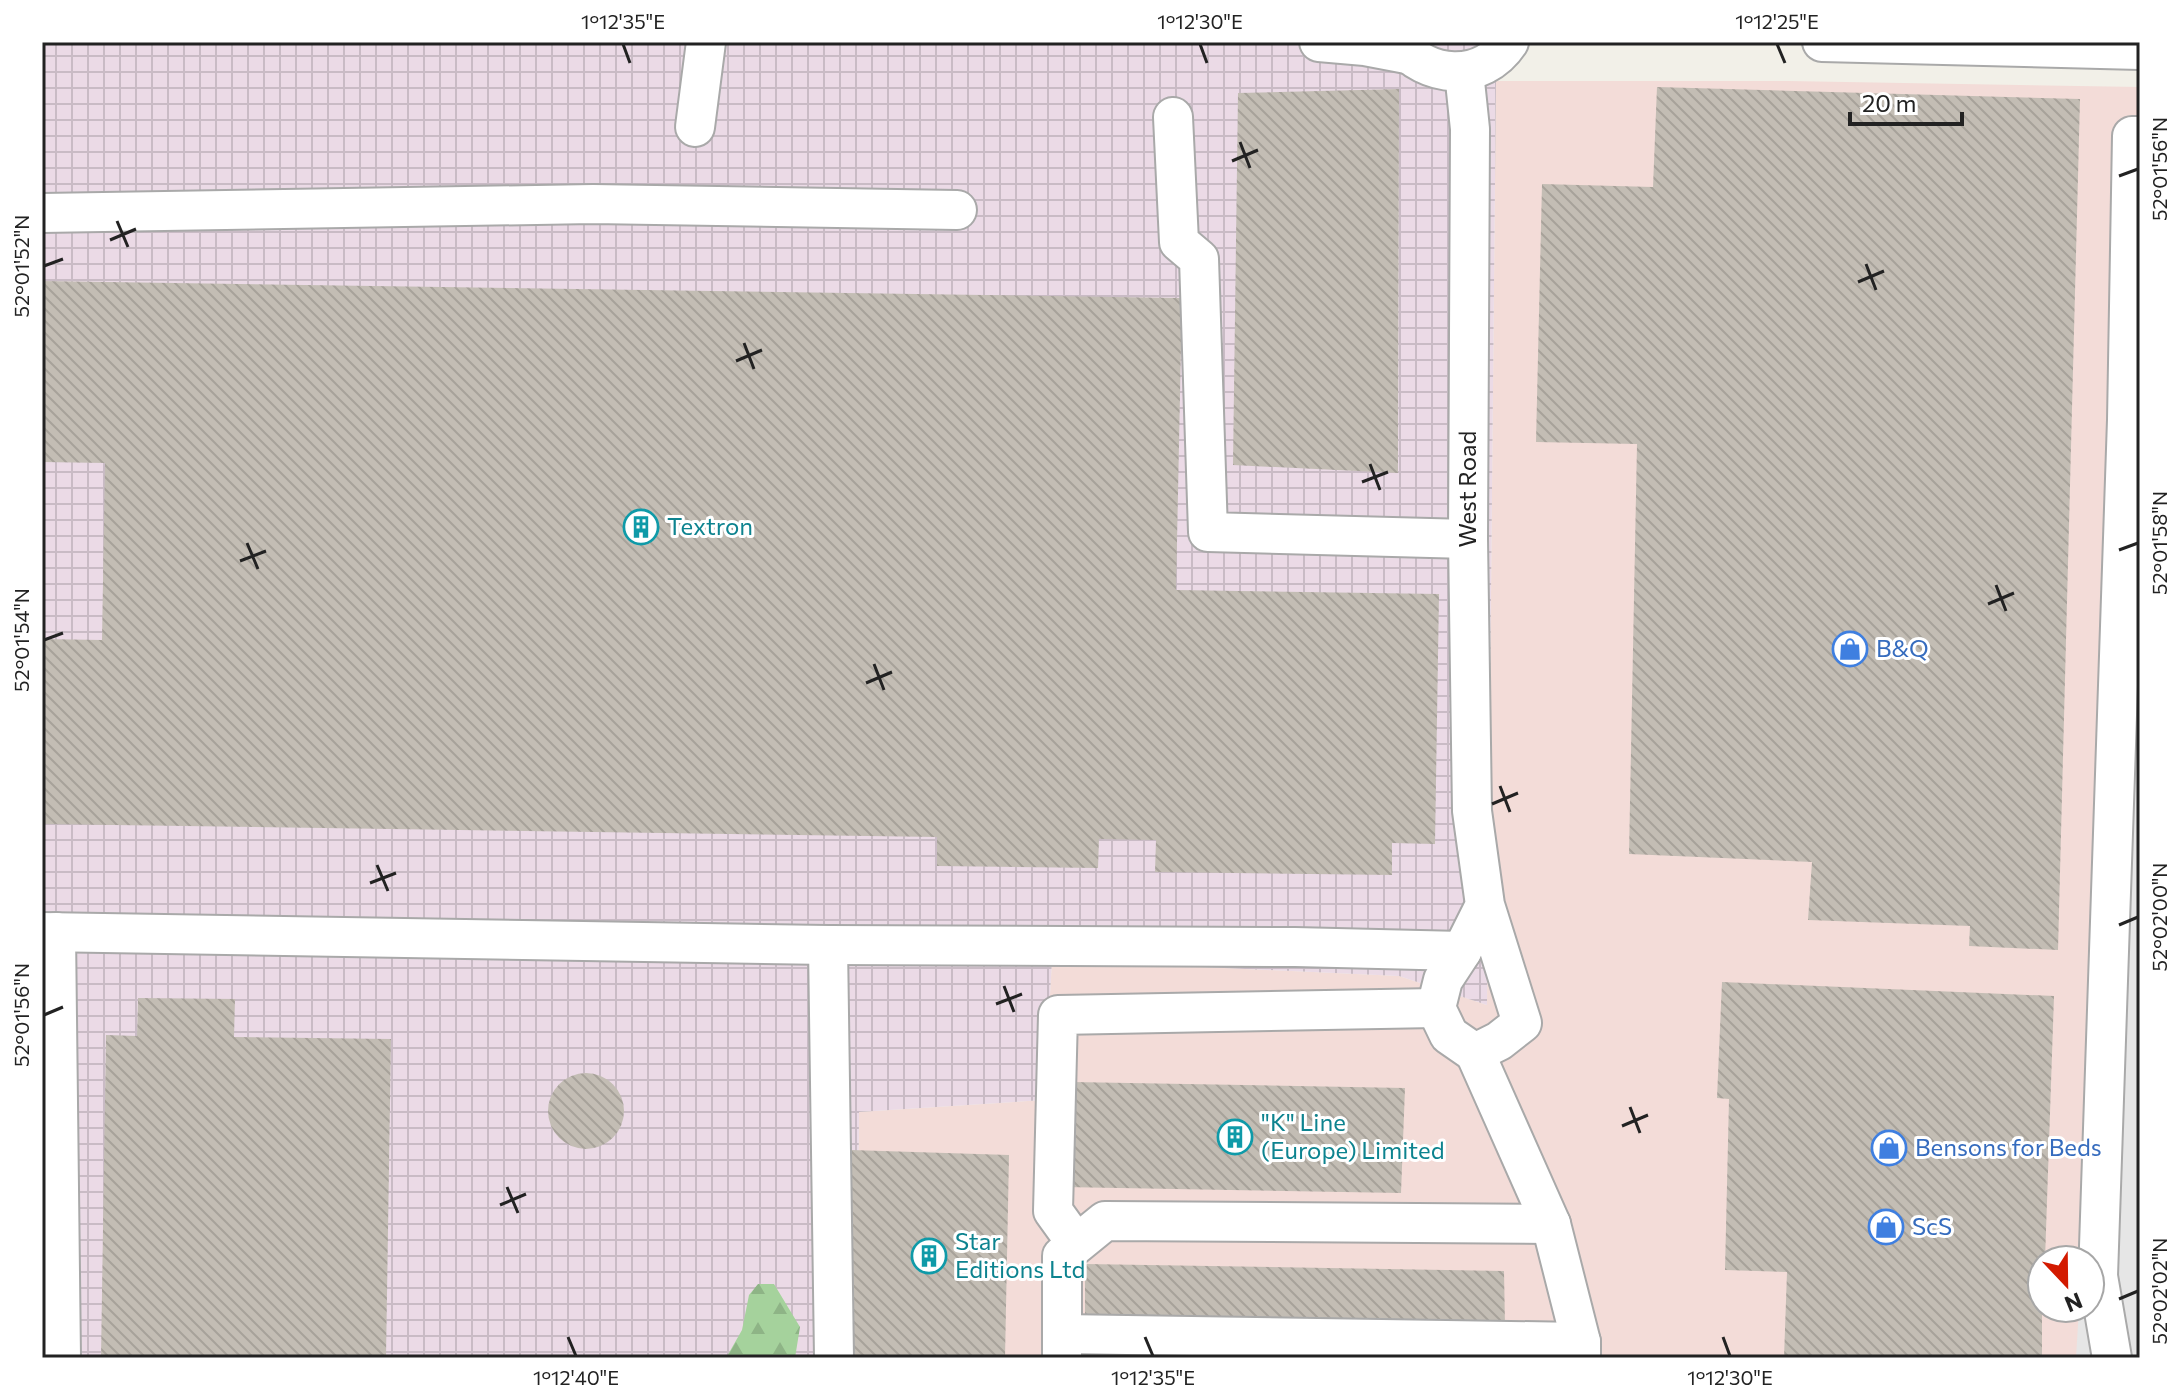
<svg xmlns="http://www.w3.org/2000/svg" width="2182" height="1400" font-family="Commissioner,sans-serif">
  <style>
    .commercial { fill: #f3dcd8; fill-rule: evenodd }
    .industrial { fill: url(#industrial-grid) }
    .forest { fill: url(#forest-firs) }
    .parking { fill: #e6e6e6 }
    .building { fill: url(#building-back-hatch) }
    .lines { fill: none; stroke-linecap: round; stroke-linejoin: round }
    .minor-casing { stroke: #a9a9a9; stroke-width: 42 }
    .minor { stroke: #fff; stroke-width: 38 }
    .ticks { fill: none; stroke: #222; stroke-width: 3 }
    .labels { text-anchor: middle; stroke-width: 6; stroke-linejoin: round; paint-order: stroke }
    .street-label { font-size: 24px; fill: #222; stroke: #fff }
    .culture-label { font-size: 24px; fill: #0d838f; stroke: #fff; text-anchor: start }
    .shop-label { font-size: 24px; fill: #366cbe; stroke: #fff; text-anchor: start }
    .neatline { fill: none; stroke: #222; stroke-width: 3 }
    .ticks-label { font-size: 20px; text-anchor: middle; fill: #222 }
  </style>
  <defs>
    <pattern id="industrial-grid" width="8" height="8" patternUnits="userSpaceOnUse" patternTransform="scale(2)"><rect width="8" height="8" fill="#ebdae6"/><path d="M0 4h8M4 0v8" fill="none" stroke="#c9bbc5"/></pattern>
    <pattern id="forest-firs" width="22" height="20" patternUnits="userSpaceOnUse" patternTransform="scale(2)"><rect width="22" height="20" fill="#a5d29c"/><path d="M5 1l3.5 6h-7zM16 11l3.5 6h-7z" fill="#8eb486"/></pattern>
    <pattern id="building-back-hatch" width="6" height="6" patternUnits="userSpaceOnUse" patternTransform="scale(2)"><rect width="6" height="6" fill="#c3bdb4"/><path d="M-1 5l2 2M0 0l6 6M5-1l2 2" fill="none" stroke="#a7a29a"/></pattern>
  </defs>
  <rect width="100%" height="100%" fill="#f2f0e8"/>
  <path class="commercial" d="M1496,81H1788L2140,87V1358H857L859,1112L1044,1100L1052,960L1399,976L1487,1005ZM2042,1260H2090V1308H2042Z"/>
  <path class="industrial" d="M42,42H1502L1496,81L1487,1005L1399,976L1052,960L1044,1100L859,1112L857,1358H42Z"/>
  <path class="forest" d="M758,1284H774L800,1327L795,1358H726L742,1330L749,1295Z"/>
  <path class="parking" d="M2140,148V1358H2076L2079,1308H2090Z"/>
  <g class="building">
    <path d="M1657,87L2080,99L2058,950L1969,946L1970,926L1808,920L1812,862L1629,854L1637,444L1536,442L1542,184L1653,187Z"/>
    <path d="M1399,89L1398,473L1233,465L1238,93Z"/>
    <path d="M42,281L1182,298L1176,590L1439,594L1435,844L1392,843V875L1155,872L1156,840L1099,839L1098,868L937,866V837L42,824V639L102,640L105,463L42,462Z"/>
    <path d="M1722,982L2054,996L2045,1260H2042V1358H1784L1787,1272L1725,1270L1729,1099L1717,1098Z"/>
    <path d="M138,998L235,999L234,1037L391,1039L386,1358H101L106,1035L137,1036Z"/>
    <circle cx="586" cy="1111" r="38"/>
    <path d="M1072,1082L1405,1088L1401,1193L1063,1187Z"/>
    <path d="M851,1150L1009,1155L1005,1358H850Z"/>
    <path d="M1085,1264L1504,1271L1505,1326L1085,1321Z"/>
  </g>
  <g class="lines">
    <g class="minor-casing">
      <g id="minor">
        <path d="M1319,42L1365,46L1407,54"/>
        <path d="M1398,42C1426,79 1482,83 1509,42"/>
        <path d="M1822,42L2140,50"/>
        <path d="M1464,72L1470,129L1468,539L1472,811L1485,905L1522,1023L1499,1041L1475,1053L1449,1035L1436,1008L1443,980L1462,951L1485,905"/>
        <path d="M1173,117L1179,242L1199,259L1208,532L1468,539"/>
        <path d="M695,127L706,42"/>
        <path d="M42,213L593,204L957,210"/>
        <path d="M42,932L828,945L1295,947L1462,951"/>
        <path d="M56,932L61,1358"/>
        <path d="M828,945L834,1358"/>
        <path d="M1475,1053L1551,1224L1581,1342V1358"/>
        <path d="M1076,1243L1053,1211L1058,1015L1436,1008"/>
        <path d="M1062,1334L1581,1342"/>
        <path d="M1062,1358V1256L1105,1221L1551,1224"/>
        <path d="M2112,1358L2098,1276L2127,420L2132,136H2140"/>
      </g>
    </g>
    <use href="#minor" class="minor"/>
  </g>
  <path class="ticks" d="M623,44L630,63M1200,44L1207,63M1777,44L1785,63M1240,142L1250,168M1232,161L1258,150M2119,176L2138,169M117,221L128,247M110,240L136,229M1866,264L1876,290M44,266L63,259M1858,282L1884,271M744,343L754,369M736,361L762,350M1370,464L1380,490M1362,482L1388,472M247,543L258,569M2119,550L2138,543M240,561L266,551M1996,585L2006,611M1988,604L2014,593M44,640L63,633M874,664L884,690M866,683L892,672M1500,786L1510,812M1492,804L1518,793M377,865L388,891M370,883L396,873M2119,925L2138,917M1004,986L1014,1012M996,1004L1022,994M44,1015L63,1007M1630,1107L1640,1133M1622,1126L1648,1115M507,1187L518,1213M500,1205L526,1194M2119,1299L2138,1291M568,1337L576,1356M1145,1337L1153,1356M1723,1337L1730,1356"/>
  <defs>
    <g id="building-ring" transform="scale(1.8)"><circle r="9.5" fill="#fff" stroke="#0f9aa8" stroke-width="1.5"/><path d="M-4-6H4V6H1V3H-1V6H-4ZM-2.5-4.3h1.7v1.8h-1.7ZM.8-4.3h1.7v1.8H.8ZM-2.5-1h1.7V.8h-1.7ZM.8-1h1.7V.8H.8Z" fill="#0f9aa8"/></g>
    <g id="shop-ring" transform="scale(1.8)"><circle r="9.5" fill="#fff" stroke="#3f7fe0" stroke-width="1.5"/><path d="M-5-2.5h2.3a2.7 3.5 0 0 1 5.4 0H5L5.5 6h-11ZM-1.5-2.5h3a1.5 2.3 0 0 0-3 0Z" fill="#3f7fe0"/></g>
  </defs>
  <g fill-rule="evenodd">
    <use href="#building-ring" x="641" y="527"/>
    <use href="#shop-ring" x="1850" y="649"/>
    <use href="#building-ring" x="1235" y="1137"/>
    <use href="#shop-ring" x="1889" y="1148"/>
    <use href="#shop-ring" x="1886" y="1227"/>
    <use href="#building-ring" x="929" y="1256"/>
  </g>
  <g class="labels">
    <g class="street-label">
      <text transform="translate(1468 489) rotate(-90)" y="8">West Road</text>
    </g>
    <g class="culture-label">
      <text x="667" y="535">Textron</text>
      <text x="1261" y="1131">"K" Line<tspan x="1261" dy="28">(Europe) Limited</tspan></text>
      <text x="955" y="1250">Star<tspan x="955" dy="28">Editions Ltd</tspan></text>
    </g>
    <g class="shop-label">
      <text x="1876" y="657">B&amp;Q</text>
      <text x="1915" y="1156">Bensons for Beds</text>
      <text x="1912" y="1235">ScS</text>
    </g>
  </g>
  <rect width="2182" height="1400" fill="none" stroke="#ffffff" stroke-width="88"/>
  <g transform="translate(2066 1284) rotate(158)"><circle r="38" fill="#ffffff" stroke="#a7a7a7" stroke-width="2"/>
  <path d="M0-6L14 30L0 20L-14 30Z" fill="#d31a00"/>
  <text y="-12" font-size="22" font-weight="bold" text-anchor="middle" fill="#222222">N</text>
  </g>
  <path d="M1850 112v12h112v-12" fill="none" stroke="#222222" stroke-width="4"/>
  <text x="1862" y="112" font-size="24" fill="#222222" stroke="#ffffff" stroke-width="6" paint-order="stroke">20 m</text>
  <rect x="44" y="44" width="2094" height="1312" class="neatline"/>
  <g class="ticks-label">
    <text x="623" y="29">1°12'35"E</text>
    <text x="1200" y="29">1°12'30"E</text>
    <text x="1777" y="29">1°12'25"E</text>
    <text transform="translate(2160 169) rotate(-90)" y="7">52°01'56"N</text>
    <text transform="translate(22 266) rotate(-90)" y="7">52°01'52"N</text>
    <text transform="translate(2160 543) rotate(-90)" y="7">52°01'58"N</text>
    <text transform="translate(22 640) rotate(-90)" y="7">52°01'54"N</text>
    <text transform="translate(2160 917) rotate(-90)" y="7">52°02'00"N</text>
    <text transform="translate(22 1015) rotate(-90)" y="7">52°01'56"N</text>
    <text transform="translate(2160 1291) rotate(-90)" y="7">52°02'02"N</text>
    <text x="576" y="1385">1°12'40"E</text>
    <text x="1153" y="1385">1°12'35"E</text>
    <text x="1730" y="1385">1°12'30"E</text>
  </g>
</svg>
